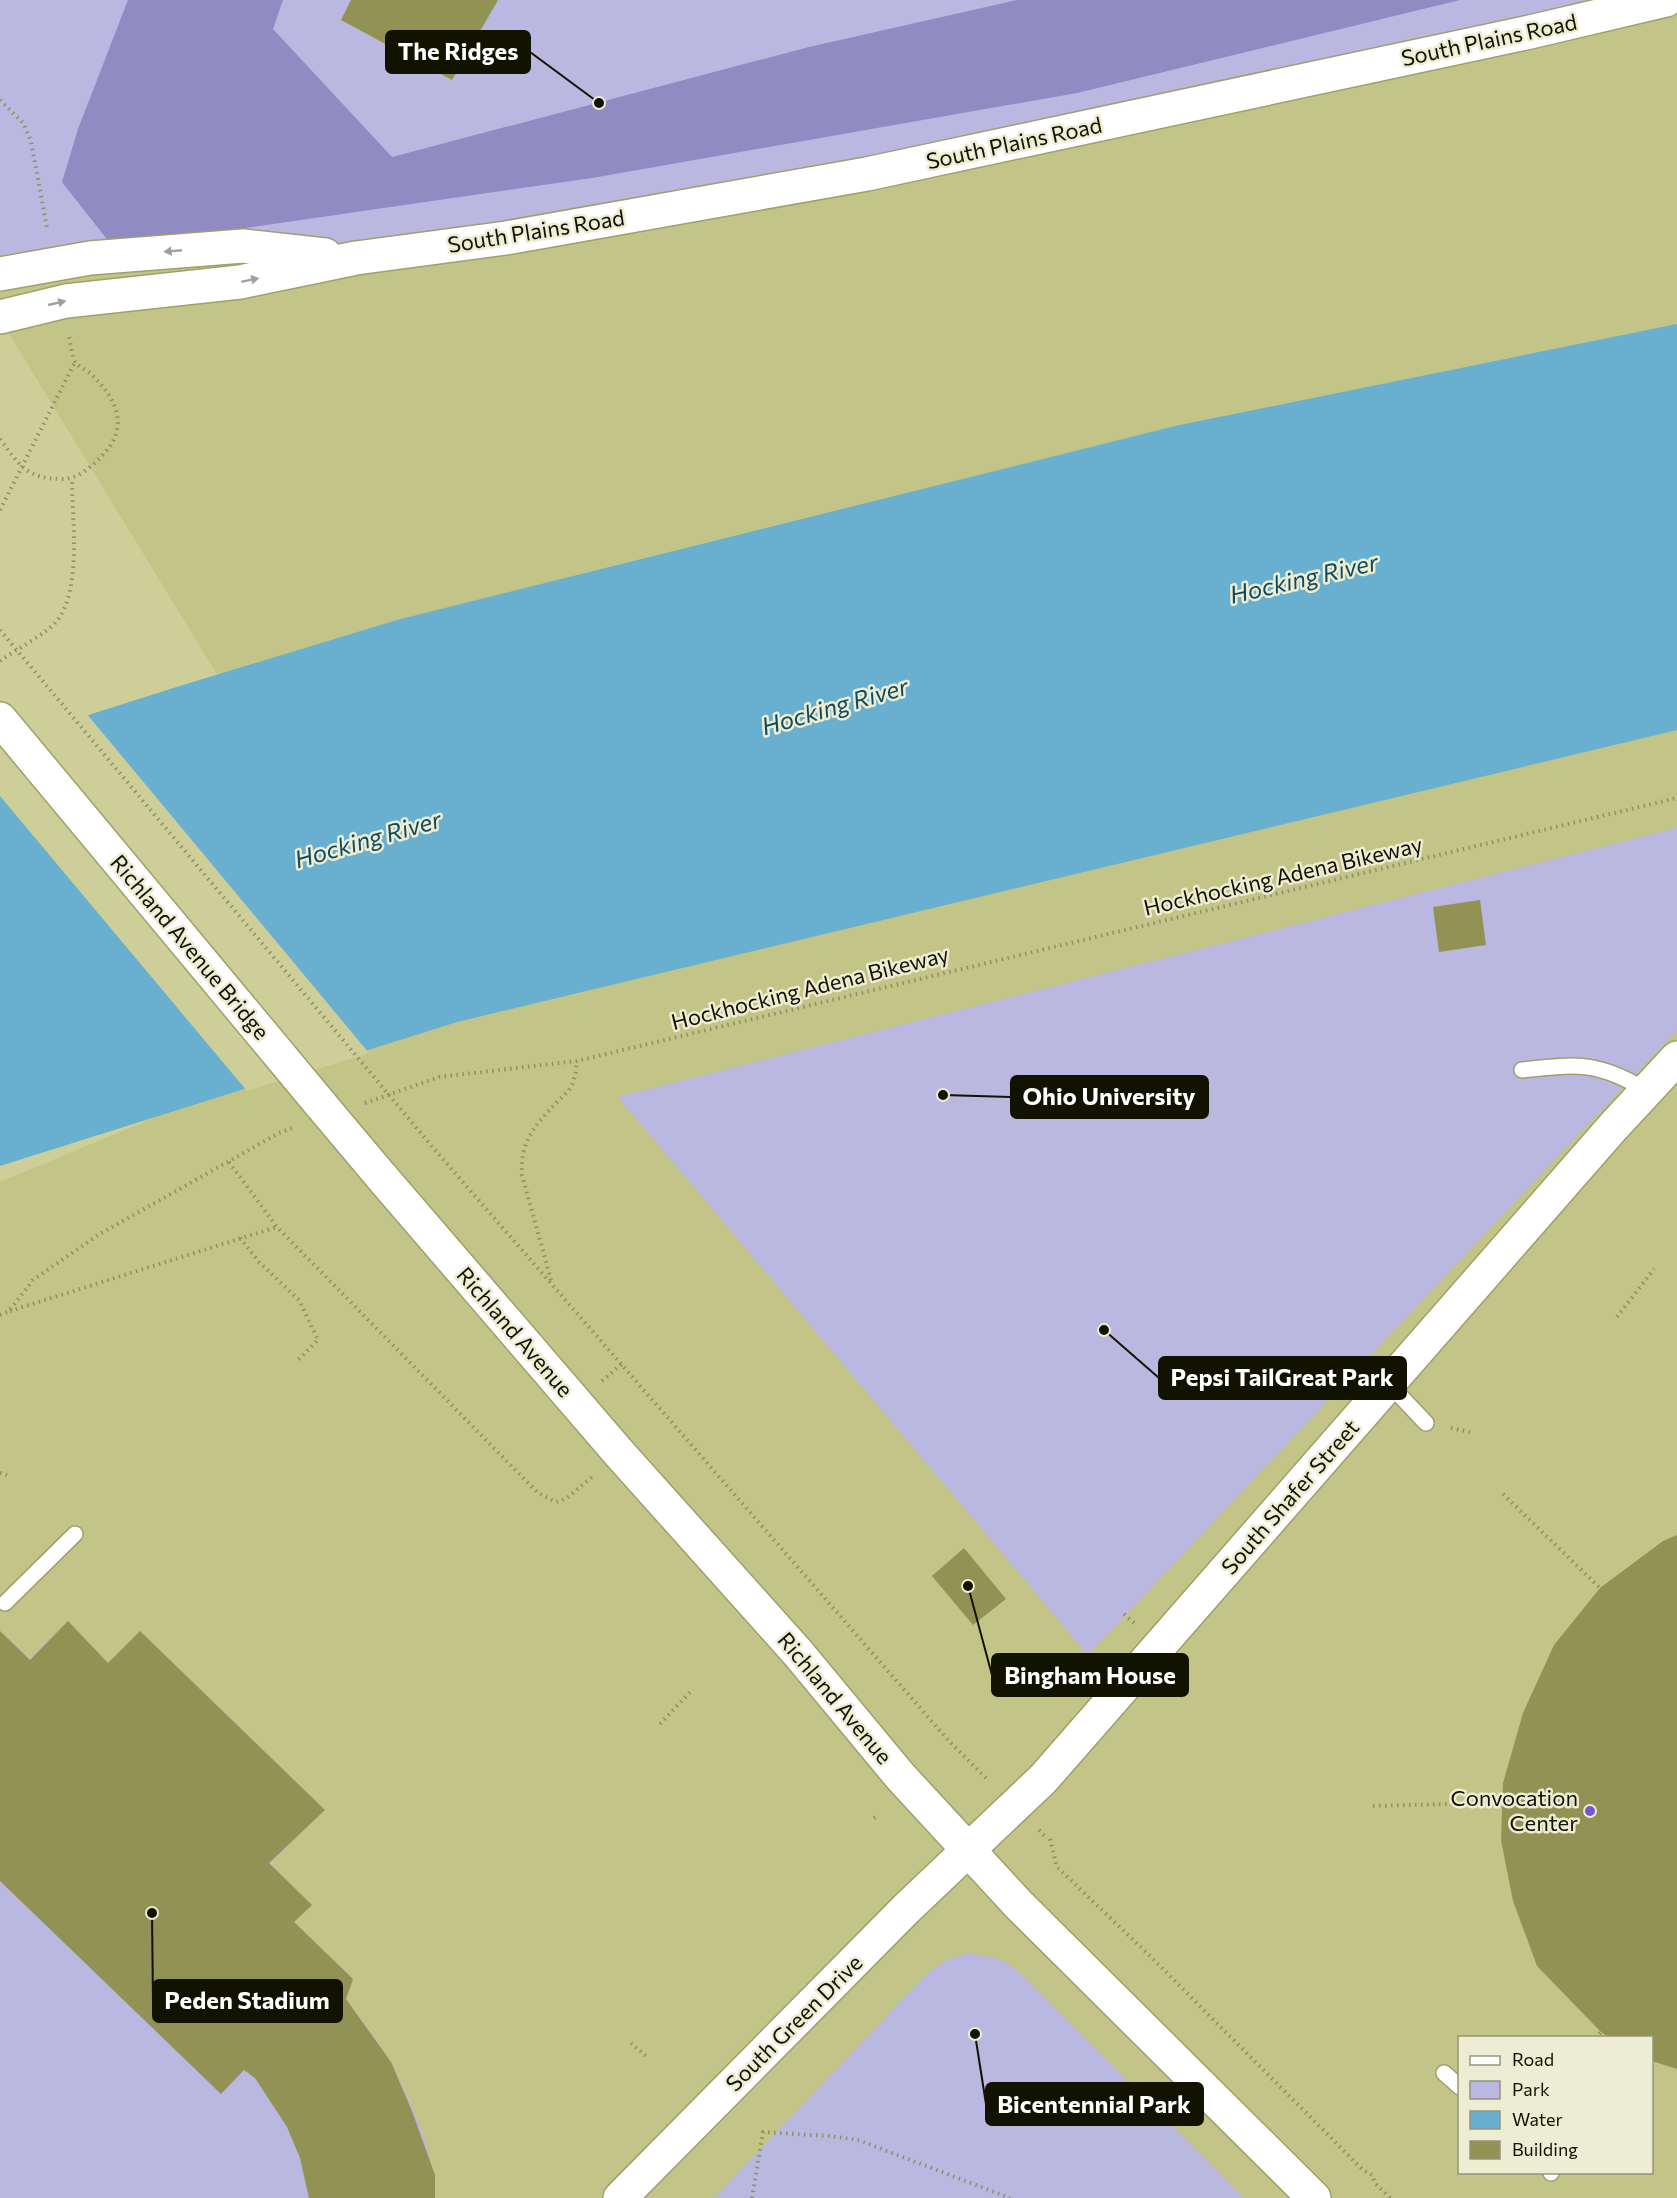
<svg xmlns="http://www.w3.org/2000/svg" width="1677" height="2198" font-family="Commissioner,sans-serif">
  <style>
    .built { fill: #c3c487; fill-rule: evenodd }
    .green { fill: #bab7e1 }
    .forest { fill: #918bc4 }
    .water { fill: #69afcf }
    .pier { fill: #cecf98 }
    .building { fill: #919253 }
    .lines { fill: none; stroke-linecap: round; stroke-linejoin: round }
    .lane-casing { stroke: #9fa06b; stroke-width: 18 }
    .secondary-casing { stroke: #9fa06b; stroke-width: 36 }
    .path { stroke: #8e8f65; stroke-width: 4; stroke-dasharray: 1.5 4.5; stroke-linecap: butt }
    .lane { stroke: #fff; stroke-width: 15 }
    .secondary { stroke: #fff; stroke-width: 33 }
    .secondary-bridge-casing { stroke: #9fa06b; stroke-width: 36; stroke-linecap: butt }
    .path-bridge { stroke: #8e8f65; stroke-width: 4; stroke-dasharray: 1.5 4.5; stroke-linecap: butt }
    .secondary-bridge { stroke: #fff; stroke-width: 33 }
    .oneway { fill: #a0a099 }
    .poi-dot { fill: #7157d1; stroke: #ecedd2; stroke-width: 2 }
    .labels { text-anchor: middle; stroke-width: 5; stroke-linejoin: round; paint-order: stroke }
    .street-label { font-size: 22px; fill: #121201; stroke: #ecedd2 }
    .poi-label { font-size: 22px; fill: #121201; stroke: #ecedd2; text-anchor: end }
    .water-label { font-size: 24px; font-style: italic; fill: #0f4a61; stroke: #ecedd2 }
    .leader { fill: none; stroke: #121201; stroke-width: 2 }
    .callout-dot { fill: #121201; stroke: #ecedd2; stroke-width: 2 }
    .callout { fill: #121201; stroke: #121201; stroke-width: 2 }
    .callout-label { font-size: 24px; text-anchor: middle; font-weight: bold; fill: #fff }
  </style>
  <rect width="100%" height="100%" fill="#cecf98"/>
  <path class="built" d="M0,0H1677V2198H0V1182L420,1007L0,319ZM1460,2038H1652V2172H1460Z"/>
  <g class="green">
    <path d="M0,0H1666L356,258L243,246L0,274Z"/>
    <path d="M1677,828V1030L1088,1655L618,1097Z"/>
    <path d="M68,1621L108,1663L140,1631L325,1810L270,1863L312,1905L294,1922L353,1979L346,1999C361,2020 379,2041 391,2064C412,2103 435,2153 435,2198H0V1631L30,1659Z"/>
    <path d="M969,1953L999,1959L1016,1969L1244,2198H714L928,1973L947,1960Z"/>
  </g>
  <path class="forest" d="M128,0H283L273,29L392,157L809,47L1017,0H1460L1077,93L592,178L113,247L62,182L78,129Z"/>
  <path class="water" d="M1677,324V730L457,1022L0,1166V743L183,685L397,620L1175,426Z"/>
  <path class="pier" d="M86,713L369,1053L247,1091L0,796V740Z"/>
  <g class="building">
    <path d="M351,0H498L452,80L341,20Z"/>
    <path d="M1480,900L1486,945L1439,952L1433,907Z"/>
    <path d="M1677,1535V2069L1652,2061V2038H1610L1601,2032L1537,1966L1513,1901L1501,1840L1503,1783L1523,1713L1554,1645L1600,1588L1663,1541Z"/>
    <path d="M964,1548L1006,1599L973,1625L932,1576Z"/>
    <path d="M68,1621L108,1663L140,1631L325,1810L269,1863L312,1905L294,1922L353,1979L346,1999L391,2062L412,2111L435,2175V2198H309L300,2158L287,2127L255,2078L244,2070L221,2094L0,1881V1631L30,1660Z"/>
  </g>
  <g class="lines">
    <g class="lane-casing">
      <g id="lane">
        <path d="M1522,1070C1577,1064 1598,1061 1647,1091"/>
        <path d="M1389,1384L1426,1423"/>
        <path d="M5,1603L75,1534"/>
        <path d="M1444,2073L1460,2087"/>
        <path d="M1551,2172V2173"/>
      </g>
    </g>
    <g class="secondary-casing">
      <g id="secondary">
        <path d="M0,274L90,258L243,246L325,255"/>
        <path d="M0,317L66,301L240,282L356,258L506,238L867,174L1530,32L1666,0"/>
        <path d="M0,719L322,1106"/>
        <path d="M380,1175L619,1453L798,1653L900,1776L1019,1905L1314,2198"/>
        <path d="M620,2198L906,1909L1043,1779L1613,1127L1677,1058"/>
      </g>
    </g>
    <g class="path">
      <path d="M0,100L23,123L31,141L47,228"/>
      <path d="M0,439C19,465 27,479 62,479C77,479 90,468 101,457C130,428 118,400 91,374C87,370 80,368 76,363C72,358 71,344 69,337"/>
      <path d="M0,510L75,362"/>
      <path d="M0,661C15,650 46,634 57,621C82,588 72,519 72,479"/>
      <path d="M365,1103L439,1077L577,1061L1677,798"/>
      <path d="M435,1150L948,1740L989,1781"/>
      <path d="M229,1162L277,1227L538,1493L556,1502L567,1498L592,1477"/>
      <path d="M240,1238L259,1262L299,1300L318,1340L297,1361"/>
      <path d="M551,1280L522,1175C520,1140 535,1126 557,1102C564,1095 572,1089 574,1079C576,1074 576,1067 577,1061"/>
      <path d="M10,1311L277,1227"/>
      <path d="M0,1315L9,1311L33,1280L98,1235L279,1133L295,1127"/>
      <path d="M1617,1317L1654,1269"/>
      <path d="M602,1381L622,1364"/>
      <path d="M1451,1428L1474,1433"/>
      <path d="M0,1473L7,1475"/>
      <path d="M1503,1494L1600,1588"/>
      <path d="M1124,1614L1134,1623"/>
      <path d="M660,1724L693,1689"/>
      <path d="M1373,1806L1484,1803"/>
      <path d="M874,1818L879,1815"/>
      <path d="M1039,1830L1046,1837"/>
      <path d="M1050,1839L1057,1867L1149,1955L1363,2170L1372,2175L1375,2183L1390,2198"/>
      <path d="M1595,2038L1601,2032"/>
      <path d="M631,2043L646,2056"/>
      <path d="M752,2198L763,2132L829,2136L858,2140L1010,2198"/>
    </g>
    <use href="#lane" class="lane"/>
    <use href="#secondary" class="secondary"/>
    <g class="secondary-bridge-casing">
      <path id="secondary-bridge" d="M322,1106L380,1175"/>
    </g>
    <path class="path-bridge" d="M0,630L435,1150"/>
    <use href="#secondary-bridge" class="secondary-bridge"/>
  </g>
  <defs><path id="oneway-solid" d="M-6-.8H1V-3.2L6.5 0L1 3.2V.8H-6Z" transform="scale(1.5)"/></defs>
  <g class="oneway">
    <use href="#oneway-solid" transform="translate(173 251) rotate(175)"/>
    <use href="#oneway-solid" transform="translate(250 280) rotate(-12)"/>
    <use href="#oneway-solid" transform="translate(57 303) rotate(-13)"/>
  </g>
  <circle class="poi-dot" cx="1590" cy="1811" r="6"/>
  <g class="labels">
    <g class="street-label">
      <text transform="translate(1489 40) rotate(-12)" y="8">South Plains Road</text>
      <text transform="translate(1014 143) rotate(-12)" y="8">South Plains Road</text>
      <text transform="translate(536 231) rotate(-9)" y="8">South Plains Road</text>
      <text transform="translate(1283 876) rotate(-13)" y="8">Hockhocking Adena Bikeway</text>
      <text transform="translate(190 947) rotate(50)" y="8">Richland Avenue Bridge</text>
      <text transform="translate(810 988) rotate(-14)" y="8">Hockhocking Adena Bikeway</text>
      <text transform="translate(515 1332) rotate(49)" y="8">Richland Avenue</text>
      <text transform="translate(1290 1497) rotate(-49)" y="8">South Shafer Street</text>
      <text transform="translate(835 1698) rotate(50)" y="8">Richland Avenue</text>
      <text transform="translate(794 2023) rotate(-45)" y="8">South Green Drive</text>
    </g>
    <g class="poi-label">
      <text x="1578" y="1806">Convocation<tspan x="1578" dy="25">Center</tspan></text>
    </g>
    <g class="water-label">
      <text transform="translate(1304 579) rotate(-13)" y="8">Hocking River</text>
      <text transform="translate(835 707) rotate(-16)" y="8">Hocking River</text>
      <text transform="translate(368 840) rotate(-16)" y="8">Hocking River</text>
    </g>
  </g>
  <path class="leader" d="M599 103L530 52M943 1095L1011 1097M1104 1330L1159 1378M968 1586L992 1675M152 1913L153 2001M975 2034L986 2104"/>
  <g class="callout-dot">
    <circle cx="599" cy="103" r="6"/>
    <circle cx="943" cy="1095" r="6"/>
    <circle cx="1104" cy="1330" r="6"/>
    <circle cx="968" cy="1586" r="6"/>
    <circle cx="152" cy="1913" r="6"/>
    <circle cx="975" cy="2034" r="6"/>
  </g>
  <g class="callout">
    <rect x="386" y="31" width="144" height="42" rx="6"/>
    <rect x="1011" y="1076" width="197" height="42" rx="6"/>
    <rect x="1159" y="1357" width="247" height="42" rx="6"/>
    <rect x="992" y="1654" width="196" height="42" rx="6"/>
    <rect x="153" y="1980" width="189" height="42" rx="6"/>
    <rect x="986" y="2083" width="217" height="42" rx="6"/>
  </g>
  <g class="callout-label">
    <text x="458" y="60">The Ridges</text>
    <text x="1109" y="1105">Ohio University</text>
    <text x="1282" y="1386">Pepsi TailGreat Park</text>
    <text x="1090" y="1684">Bingham House</text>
    <text x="247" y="2009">Peden Stadium</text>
    <text x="1094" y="2113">Bicentennial Park</text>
  </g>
  <rect x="1458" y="2036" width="195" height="138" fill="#ecedd2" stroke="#95957e" stroke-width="1.5"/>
  <rect x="1470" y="2056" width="30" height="9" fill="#ffffff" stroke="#95957e" stroke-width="1.5"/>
  <text x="1512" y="2066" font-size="18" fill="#121201">Road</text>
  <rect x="1470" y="2081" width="30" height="18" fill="#bab7e1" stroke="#95957e" stroke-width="1.5"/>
  <text x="1512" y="2096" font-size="18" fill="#121201">Park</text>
  <rect x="1470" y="2111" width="30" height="18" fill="#69afcf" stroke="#95957e" stroke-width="1.5"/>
  <text x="1512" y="2126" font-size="18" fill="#121201">Water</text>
  <rect x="1470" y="2141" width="30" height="18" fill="#919253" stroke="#95957e" stroke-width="1.5"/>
  <text x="1512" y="2156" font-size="18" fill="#121201">Building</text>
</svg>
